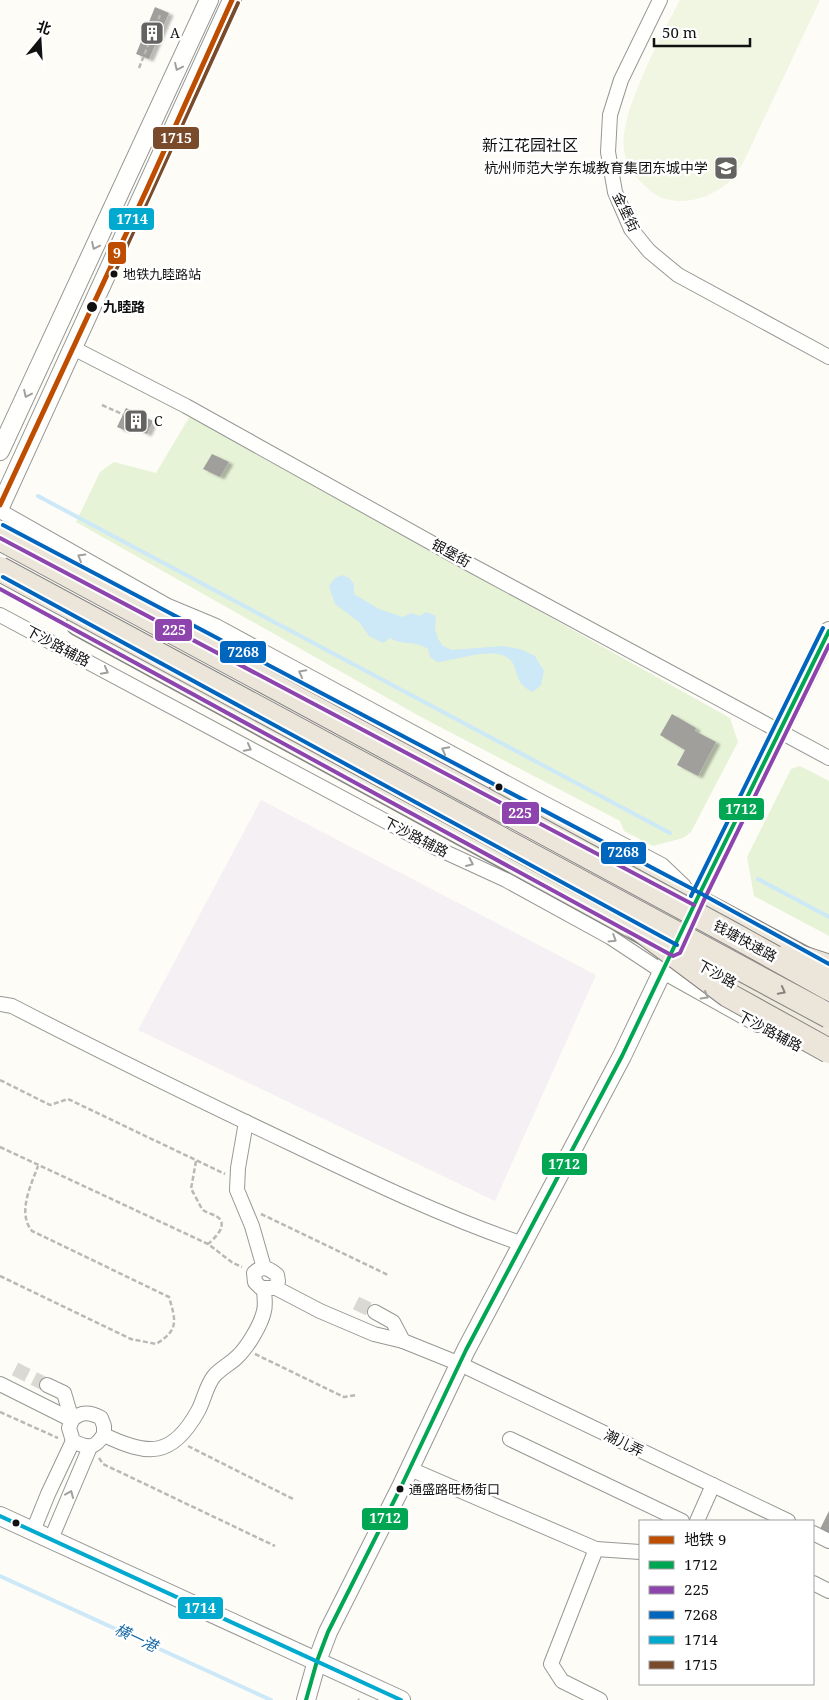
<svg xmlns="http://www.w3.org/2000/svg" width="829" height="1700" font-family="'Noto Serif','Noto Sans SC',serif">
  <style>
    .industrial { fill: #f5f0f3 }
    .green { fill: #e7f3d7 }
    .pitch { fill: #f0f6e1 }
    .water { fill: #cde8f7 }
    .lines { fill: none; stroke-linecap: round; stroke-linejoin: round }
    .stream { stroke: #cde8f7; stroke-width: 4 }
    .building { fill: #a19f9c; filter: url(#shadow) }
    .minor-tunnel { stroke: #dad9d4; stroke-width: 14; stroke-dasharray: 14 7; stroke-linecap: butt }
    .minor-casing { stroke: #979795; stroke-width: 16 }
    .tertiary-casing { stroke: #979795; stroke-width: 20 }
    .primary-casing { stroke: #858482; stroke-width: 25 }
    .path { stroke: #b9b9b8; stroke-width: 2.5; stroke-dasharray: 5 2.5; stroke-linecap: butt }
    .minor { stroke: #fffffe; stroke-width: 14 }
    .tertiary { stroke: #fffffe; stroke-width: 18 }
    .primary { stroke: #ede9dc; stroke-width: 22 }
    .trunk-bridge-casing { stroke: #858482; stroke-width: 26; stroke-linecap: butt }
    .trunk-bridge { stroke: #ece5da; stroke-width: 24 }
    .bus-1-casing { stroke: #fff; stroke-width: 8 }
    .bus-2-casing { stroke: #fff; stroke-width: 8 }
    .bus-3-casing { stroke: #fff; stroke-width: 8 }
    .bus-4-casing { stroke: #fff; stroke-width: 8 }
    .bus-5-casing { stroke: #fff; stroke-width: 8 }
    .bus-1 { stroke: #00a651; stroke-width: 4 }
    .bus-2 { stroke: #8e44ad; stroke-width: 4 }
    .bus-3 { stroke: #0065bd; stroke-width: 4 }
    .bus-4 { stroke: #00a9ce; stroke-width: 4 }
    .bus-5 { stroke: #7a4b2a; stroke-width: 4 }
    .metro-1-casing { stroke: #fff; stroke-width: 9 }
    .metro-1 { stroke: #be4d00; stroke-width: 5 }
    .oneway { stroke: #a0a09f }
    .oneway2 { stroke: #898680 }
    .bus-dot { fill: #111; stroke: #fff; stroke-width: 2 }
    .labels { text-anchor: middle; stroke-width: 5; stroke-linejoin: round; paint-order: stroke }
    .bus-label { font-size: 13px; fill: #111; stroke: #fff; text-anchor: start }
    .poi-label { font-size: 14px; fill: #111; stroke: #fff; text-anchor: start }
    .street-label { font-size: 14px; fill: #111; stroke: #fff }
    .stop-label { font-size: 14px; font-weight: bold; fill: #111; stroke: #fff; text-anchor: start }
    .water-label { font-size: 15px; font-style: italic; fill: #1768a6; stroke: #fff }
    .quarter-label { font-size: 16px; fill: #111; stroke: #fff }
    .line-badge { stroke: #fff; stroke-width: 2 }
    .badge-label { font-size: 14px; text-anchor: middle; font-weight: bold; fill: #fff }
  </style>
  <defs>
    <filter id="shadow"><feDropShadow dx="4.5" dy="2.5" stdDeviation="1" flood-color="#0004"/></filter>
  </defs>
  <rect width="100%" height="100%" fill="#fdfcf7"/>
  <path class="industrial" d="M261,800L596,975L495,1201L138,1030Z"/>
  <g class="green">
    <path d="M190,416L730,718L738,742L691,832L683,838L653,846L624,831L620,821L421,717L76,522L100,472L114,462L156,473Z"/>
    <path d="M800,766L829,781V936L754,896L747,857L791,769Z"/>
  </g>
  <path class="pitch" d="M680,0H820L743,163C739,169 735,176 730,181C712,197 686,206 663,198C654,195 647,188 641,182C633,174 625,161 624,149C619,113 663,33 680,0Z"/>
  <path class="water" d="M342,575L349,578L354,584V594L379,609L403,617L411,613L420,616L426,612L436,616L435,629L438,639L443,646L452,650L503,646L520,649L535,656L544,671L541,685L533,692C521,687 518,680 515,668C507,640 457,661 437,662L430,657L428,649C412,639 406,647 390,638L383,643L369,636L359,622L335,604L329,586L335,578Z"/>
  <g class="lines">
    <g class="stream">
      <path d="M38,496L670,833"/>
      <path d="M758,879L829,917"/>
      <path d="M0,1576L271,1700"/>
    </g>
  </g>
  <g class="building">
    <path d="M155,7L169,13L149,59L136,54Z"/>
    <path d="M126,408L153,421L147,434L127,424L124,430L117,427Z"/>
    <path d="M212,454L229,462L220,477L203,469Z"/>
    <path d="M672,714L696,728L695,731L716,742L698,776L677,765L685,750L660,735Z"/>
    <path d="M829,1511V1541L817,1535Z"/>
  </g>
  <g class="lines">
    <g class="minor-tunnel">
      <path d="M356,1303L375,1312"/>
      <path d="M15,1369L47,1385"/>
    </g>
    <g class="minor-casing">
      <g id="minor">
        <path d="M660,0L621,80L610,115L608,152L615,192L631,229L649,251L678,275L829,357"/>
        <path d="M73,348L186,406L473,566L829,758"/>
        <path d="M0,511L168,606L216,626L538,800L662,865L684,886"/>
        <path d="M0,615L432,846L506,880L610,937L663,972L758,1025"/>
        <path d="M0,1004L12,1006C105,1054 199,1100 294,1145C369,1181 444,1217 523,1244"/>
        <path d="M246,1122L238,1168L237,1190L252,1226L264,1268"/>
        <path d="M276,1288H261L255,1282L254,1273C262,1265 269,1268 277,1275L278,1281L276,1288L320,1311L374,1334L403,1341"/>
        <path d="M375,1312L393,1322L403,1341L460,1364L788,1521"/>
        <path d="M0,1384L72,1420"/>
        <path d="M47,1385L64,1393L72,1420L69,1428L73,1441C88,1449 95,1449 104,1434V1426L101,1418C90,1412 81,1411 72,1420"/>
        <path d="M104,1435C148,1456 172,1458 198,1411C204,1400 206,1386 214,1376C221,1368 230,1364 237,1357C247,1348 261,1325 264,1311C266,1304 264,1296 264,1289"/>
        <path d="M510,1439L682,1521"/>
        <path d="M410,1469L596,1549L551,1664L562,1681L600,1700"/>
        <path d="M697,1521L713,1485"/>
        <path d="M33,1531L48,1494L73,1441"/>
        <path d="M813,1533L829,1541"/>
        <path d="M51,1539L90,1447"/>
        <path d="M596,1549L640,1552"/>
        <path d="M813,1583L829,1591"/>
      </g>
    </g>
    <g class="tertiary-casing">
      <g id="tertiary">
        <path d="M0,451L209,0"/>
        <path d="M0,507L232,0"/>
        <path d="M0,1516L401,1700"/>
        <path d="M306,1700L317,1661L328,1632L400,1489L466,1350L622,1056L697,899L829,631"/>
      </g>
    </g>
    <g class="primary-casing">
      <g id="primary">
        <path d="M78,624L649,936"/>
        <path d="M499,795L808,960"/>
        <path d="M699,963L829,1034"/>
      </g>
    </g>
    <g class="path">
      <path d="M139,68L160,15"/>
      <path d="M102,405L145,424"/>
      <path d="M0,1080L50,1105L68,1099L225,1174"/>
      <path d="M0,1147L208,1244L233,1263L242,1267"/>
      <path d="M196,1161L191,1189C195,1195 199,1204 202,1209C206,1213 212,1214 216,1216C230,1224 215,1238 208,1244"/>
      <path d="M261,1214L388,1275"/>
      <path d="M0,1276L131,1339L156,1344C179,1330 176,1321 169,1297L32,1231C17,1213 31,1185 38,1166"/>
      <path d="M255,1354L344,1397L357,1395"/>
      <path d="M0,1412L58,1438"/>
      <path d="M188,1446L293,1499"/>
      <path d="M99,1458L103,1464L275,1546"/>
      <path d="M358,1699L359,1700"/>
    </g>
    <use href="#minor" class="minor"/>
    <use href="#tertiary" class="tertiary"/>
    <use href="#primary" class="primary"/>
    <g class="trunk-bridge-casing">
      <g id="trunk-bridge">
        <path d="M0,538L732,934L829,988"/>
        <path d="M0,569L829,1016"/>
        <path d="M633,924L728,995L829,1051"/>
        <path d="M790,954L829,967"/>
      </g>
    </g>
    <use href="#trunk-bridge" class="trunk-bridge"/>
    <g class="bus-1-casing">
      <path id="bus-1" d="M306,1700L317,1661L328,1632L400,1489L466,1350L622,1056L697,899L829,631"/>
    </g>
    <g class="bus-2-casing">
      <g id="bus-2">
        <path d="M0,538L694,905"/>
        <path d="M0,589L673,956L680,953L703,902L829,645"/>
      </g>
    </g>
    <g class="bus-3-casing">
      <g id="bus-3">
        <path d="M3,525L700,893L829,964"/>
        <path d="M3,577L677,945"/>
        <path d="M691,896L823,628"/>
      </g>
    </g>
    <g class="bus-4-casing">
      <g id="bus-4">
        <path d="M0,507L232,0"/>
        <path d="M0,1516L401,1700"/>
      </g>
    </g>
    <g class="bus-5-casing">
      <path id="bus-5" d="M114,274L238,3"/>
    </g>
    <use href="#bus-1" class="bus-1"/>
    <use href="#bus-2" class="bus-2"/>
    <use href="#bus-3" class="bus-3"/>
    <use href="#bus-4" class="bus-4"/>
    <use href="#bus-5" class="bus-5"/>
    <g class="metro-1-casing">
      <path id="metro-1" d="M0,505L146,191L232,0"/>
    </g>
    <use href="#metro-1" class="metro-1"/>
  </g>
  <defs><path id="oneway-chevron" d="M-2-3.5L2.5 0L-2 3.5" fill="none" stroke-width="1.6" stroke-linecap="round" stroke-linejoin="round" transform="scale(1.25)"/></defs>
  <g class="oneway">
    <use href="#oneway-chevron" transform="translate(178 67) rotate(115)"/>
    <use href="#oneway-chevron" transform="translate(95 246) rotate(115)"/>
    <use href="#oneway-chevron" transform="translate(27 394) rotate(115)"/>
    <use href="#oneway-chevron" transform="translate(81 557) rotate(-150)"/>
    <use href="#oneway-chevron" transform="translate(105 671) rotate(28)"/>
    <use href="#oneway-chevron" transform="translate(302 673) rotate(-152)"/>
    <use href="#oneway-chevron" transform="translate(248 748) rotate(28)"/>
    <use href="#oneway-chevron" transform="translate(445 750) rotate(-152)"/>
    <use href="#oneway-chevron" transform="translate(470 863) rotate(24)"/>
    <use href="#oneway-chevron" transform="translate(613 939) rotate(32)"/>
    <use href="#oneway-chevron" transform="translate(705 996) rotate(30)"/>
    <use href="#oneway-chevron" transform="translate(70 1494) rotate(-67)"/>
  </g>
  <use class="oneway2" href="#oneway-chevron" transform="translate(782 991) rotate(28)"/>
  <defs>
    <g id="building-square" transform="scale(1.25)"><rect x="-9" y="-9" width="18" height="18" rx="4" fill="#646362" stroke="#fff"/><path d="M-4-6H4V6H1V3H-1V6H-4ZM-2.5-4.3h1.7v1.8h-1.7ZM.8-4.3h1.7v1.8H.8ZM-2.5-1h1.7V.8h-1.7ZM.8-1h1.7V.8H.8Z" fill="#fff"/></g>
    <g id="school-square" transform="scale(1.25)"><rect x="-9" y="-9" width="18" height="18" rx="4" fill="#646362" stroke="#fff"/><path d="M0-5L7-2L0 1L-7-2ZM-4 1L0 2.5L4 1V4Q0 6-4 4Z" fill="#fff"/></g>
  </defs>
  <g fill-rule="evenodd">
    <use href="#building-square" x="152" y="33"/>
    <use href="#school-square" x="726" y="168"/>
    <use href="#building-square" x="136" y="421"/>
  </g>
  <g class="bus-dot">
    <circle cx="114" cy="274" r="4.5"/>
    <circle cx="92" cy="307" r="6"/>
    <circle cx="499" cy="787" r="4.5"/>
    <circle cx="400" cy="1489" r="4.5"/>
    <circle cx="16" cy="1523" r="4.5"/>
  </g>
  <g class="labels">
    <g class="bus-label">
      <text x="123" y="279">地铁九睦路站</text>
      <text x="409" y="1494">通盛路旺杨街口</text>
    </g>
    <g class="poi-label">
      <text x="170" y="38">A</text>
      <text x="708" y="173" text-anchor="end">杭州师范大学东城教育集团东城中学</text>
      <text x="154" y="426">C</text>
    </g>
    <g class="street-label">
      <text transform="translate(626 212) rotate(64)" y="5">金堡街</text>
      <text transform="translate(451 553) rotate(29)" y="5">银堡街</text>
      <text transform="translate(58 646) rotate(28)" y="5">下沙路辅路</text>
      <text transform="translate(416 837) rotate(27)" y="5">下沙路辅路</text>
      <text transform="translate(745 941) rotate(29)" y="5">钱塘快速路</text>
      <text transform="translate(717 974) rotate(29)" y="5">下沙路</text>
      <text transform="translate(770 1031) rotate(28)" y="5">下沙路辅路</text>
      <text transform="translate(624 1443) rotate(26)" y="5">潮儿弄</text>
    </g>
    <g class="stop-label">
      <text x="103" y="312">九睦路</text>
    </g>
    <g class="water-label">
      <text transform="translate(136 1638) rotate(25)" y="5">横一港</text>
    </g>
    <g class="quarter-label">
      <text x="530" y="151">新江花园社区</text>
    </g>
  </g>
  <g class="line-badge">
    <rect x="152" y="126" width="48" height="24" rx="5" fill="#7a4b2a"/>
    <rect x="108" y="207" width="47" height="24" rx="5" fill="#00a9ce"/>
    <rect x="107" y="241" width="20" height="24" rx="5" fill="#be4d00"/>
    <rect x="154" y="618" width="39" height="24" rx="5" fill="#8e44ad"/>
    <rect x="219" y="640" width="48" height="24" rx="5" fill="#0065bd"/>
    <rect x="718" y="797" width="47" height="24" rx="5" fill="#00a651"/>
    <rect x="501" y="801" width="39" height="24" rx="5" fill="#8e44ad"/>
    <rect x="600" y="841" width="47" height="24" rx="5" fill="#0065bd"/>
    <rect x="541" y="1152" width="47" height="24" rx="5" fill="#00a651"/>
    <rect x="361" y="1507" width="48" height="24" rx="5" fill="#00a651"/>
    <rect x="177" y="1596" width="47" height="24" rx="5" fill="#00a9ce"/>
  </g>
  <g class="badge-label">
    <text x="176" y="143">1715</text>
    <text x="132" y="224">1714</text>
    <text x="117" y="258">9</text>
    <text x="174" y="635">225</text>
    <text x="243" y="657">7268</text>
    <text x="741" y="814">1712</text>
    <text x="520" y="818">225</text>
    <text x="623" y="857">7268</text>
    <text x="564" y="1169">1712</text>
    <text x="385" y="1523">1712</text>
    <text x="200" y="1613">1714</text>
  </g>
  <rect x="639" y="1520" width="175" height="165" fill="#ffffff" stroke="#a0a0a0"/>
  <rect x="649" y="1536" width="25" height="8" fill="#be4d00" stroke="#a0a0a0"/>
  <text x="684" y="1545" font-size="15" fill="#111111">地铁 9</text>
  <rect x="649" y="1561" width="25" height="8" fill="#00a651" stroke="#a0a0a0"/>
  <text x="684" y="1570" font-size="15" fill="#111111">1712</text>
  <rect x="649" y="1586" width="25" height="8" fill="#8e44ad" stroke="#a0a0a0"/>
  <text x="684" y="1595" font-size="15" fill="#111111">225</text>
  <rect x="649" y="1611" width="25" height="8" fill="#0065bd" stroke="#a0a0a0"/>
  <text x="684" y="1620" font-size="15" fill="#111111">7268</text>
  <rect x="649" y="1636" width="25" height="8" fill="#00a9ce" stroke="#a0a0a0"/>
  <text x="684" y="1645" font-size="15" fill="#111111">1714</text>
  <rect x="649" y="1661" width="25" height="8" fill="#7a4b2a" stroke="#a0a0a0"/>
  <text x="684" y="1670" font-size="15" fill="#111111">1715</text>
  <g transform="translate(40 40) rotate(18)" stroke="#ffffff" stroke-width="4" paint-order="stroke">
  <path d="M0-4L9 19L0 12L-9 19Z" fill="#111111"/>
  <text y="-8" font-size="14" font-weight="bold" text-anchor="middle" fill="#111111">北</text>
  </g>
  <path d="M654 38v8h96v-8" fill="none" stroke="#111111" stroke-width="2.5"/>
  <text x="662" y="38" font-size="15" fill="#111111" stroke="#ffffff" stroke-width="4" paint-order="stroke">50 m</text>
</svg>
